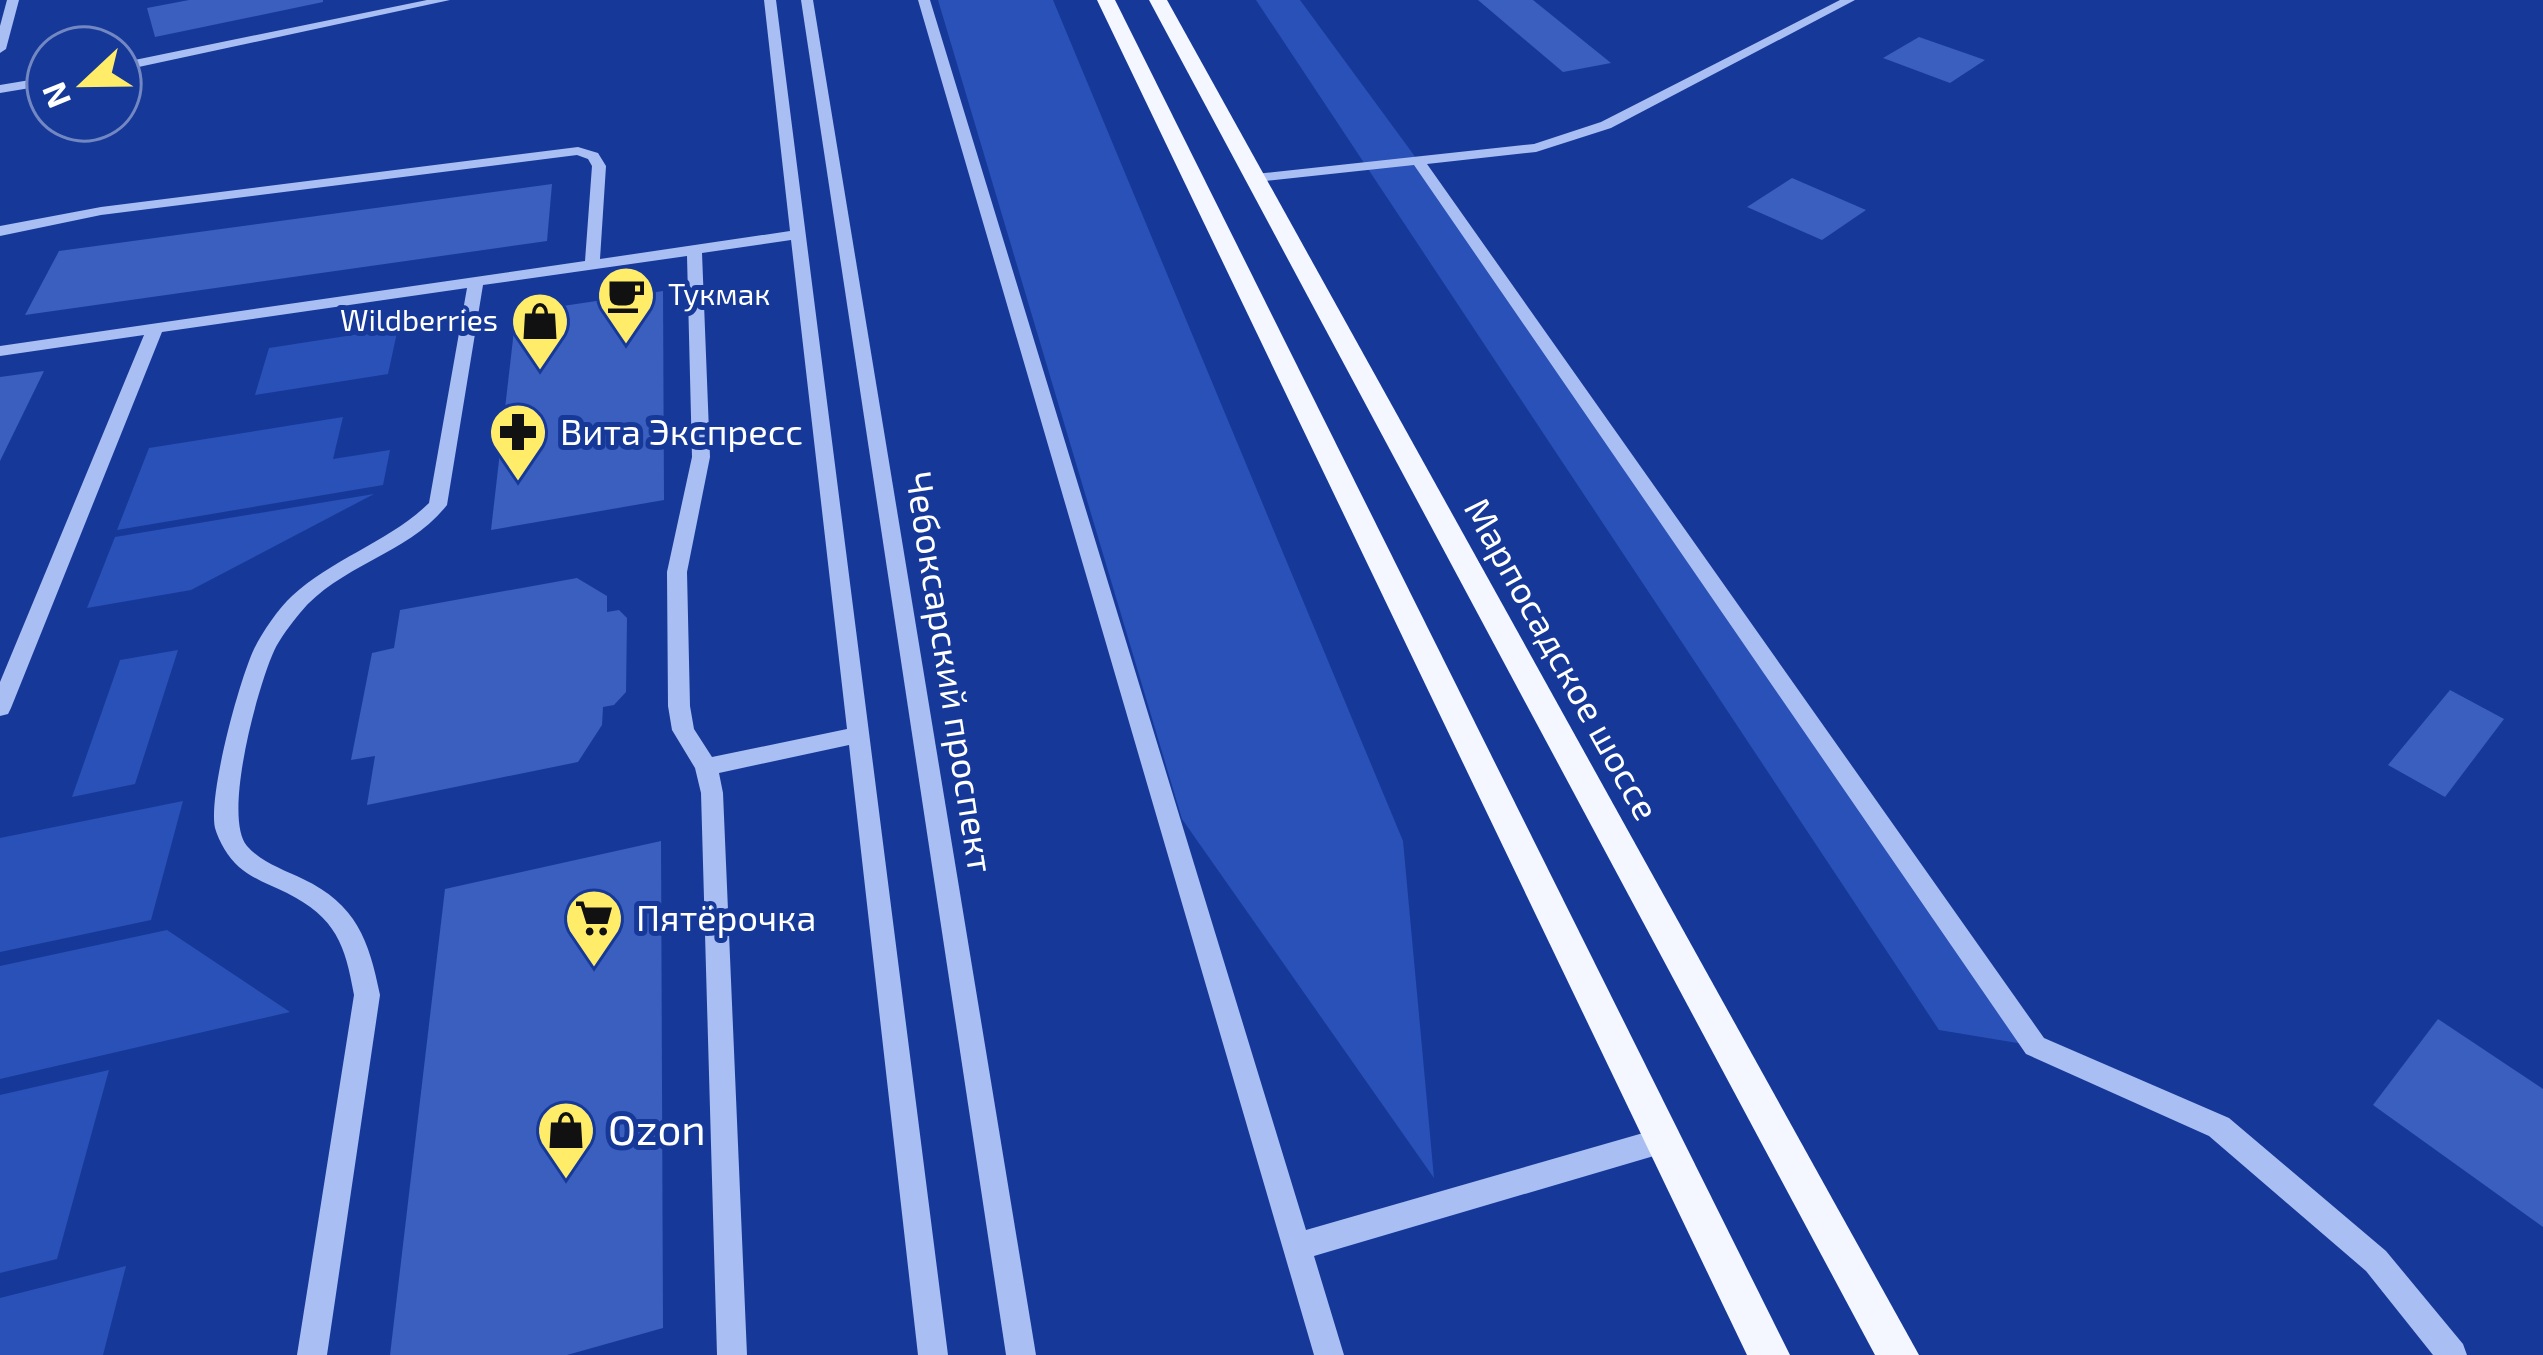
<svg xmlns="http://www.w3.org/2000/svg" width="2543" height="1355" font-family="'Exo 2',sans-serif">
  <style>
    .green { fill: #2951b7 }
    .building { fill: #3a5fbe }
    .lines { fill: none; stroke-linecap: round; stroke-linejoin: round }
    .minor { fill: #a9bef2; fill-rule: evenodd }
    .major { fill: #f4f7ff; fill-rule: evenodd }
    .labels { text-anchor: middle; stroke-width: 10; stroke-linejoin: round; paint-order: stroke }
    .far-poi-label { font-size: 30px; fill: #fff; stroke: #163999; text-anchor: start }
    .poi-label { font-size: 36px; fill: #fff; stroke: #163999; text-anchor: start }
    .street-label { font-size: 36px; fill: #fff; stroke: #163999 }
    .near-poi-label { font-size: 42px; fill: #fff; stroke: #163999; text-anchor: start }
  </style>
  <rect width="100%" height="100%" fill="#163999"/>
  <g class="green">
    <path d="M938,0H1053L1403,841L1434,1178L1182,819Z"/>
    <path d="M1256,0H1300L1419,162L2035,1046L1939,1030Z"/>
    <path d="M398,328L388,374L255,395L269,348Z"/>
    <path d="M343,417L333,459L390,450L383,485L117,530L149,448Z"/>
    <path d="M374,494L191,590L87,608L115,537Z"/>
    <path d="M178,650L135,784L72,797L120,660Z"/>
    <path d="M183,801L151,920L0,952V838Z"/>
    <path d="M167,930L290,1012L0,1079V966Z"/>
    <path d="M109,1070L57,1259L0,1273V1095Z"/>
    <path d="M126,1266L103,1355H0V1298Z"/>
  </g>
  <g class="building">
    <path d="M189,0H323V2L155,37L147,8Z"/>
    <path d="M1478,0H1533L1611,63L1563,72Z"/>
    <path d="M1919,37L1985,60L1950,83L1883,58Z"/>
    <path d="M1792,178L1866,210L1822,240L1747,207Z"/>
    <path d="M552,184L547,241L25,315L59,251Z"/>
    <path d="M663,291L664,500L491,530L516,313Z"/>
    <path d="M44,371L0,461V377Z"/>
    <path d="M577,578L607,596V612L619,610L627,618L626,692L614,705L603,707L602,725L578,762L367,805L375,756L351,760L372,653L394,648L400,610Z"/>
    <path d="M2450,690L2504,719L2445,797L2388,765Z"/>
    <path d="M661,841L663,1328L567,1355H390L445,889Z"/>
    <path d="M2438,1019L2543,1089V1227L2373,1105Z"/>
  </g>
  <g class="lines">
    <g class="minor">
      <path d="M7,0H19L6,49L0,53V26Z"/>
      <path d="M427,0H450L120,71V63Z"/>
      <path d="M764,0H776L948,1355H918L849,745L719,773L723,793L747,1355H717L701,793L695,768L672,730L668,706L667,572L692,457L687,256L483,285L447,505C409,554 339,565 300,613C291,624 280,638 274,651C258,686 222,816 247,846C261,862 284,870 303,879C356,904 369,940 380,995L327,1355H297L354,995C345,944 336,918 287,893C270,885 253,879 239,867C228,857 219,842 215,828C208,795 239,681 254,649C263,631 278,609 292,596C333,558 389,542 429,503L467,288L162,332L11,708L8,714L0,716V682L144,335L0,356V346L585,261L592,166L588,159L577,155L101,215L0,236V226L101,207L578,147L598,153L606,166L600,259L790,231ZM791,240L847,729L712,757L694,729L690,706L687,572L710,457L702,253Z"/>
      <path d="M801,0H813L1036,1355H1006Z"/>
      <path d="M918,0H930L1306,1230L1664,1127L1674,1131L1678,1140L1674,1149L1664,1153L1314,1256L1344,1355H1314Z"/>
      <path d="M1840,0H1855L1611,128L1536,152L1427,164L2044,1038L2229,1118L2386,1251L2463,1344L2467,1355H2433L2366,1271L2209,1136L2026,1054L1414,165L1255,182L1248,178L1255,174L1534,144L1601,122Z"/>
      <path d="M48,77V85L0,93V85Z"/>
    </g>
    <g class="major">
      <path d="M1097,0H1115L1790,1355H1747Z"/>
      <path d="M1149,0H1167L1919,1355H1875Z"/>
    </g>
  </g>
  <defs>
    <g id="cafe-pin" transform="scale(3)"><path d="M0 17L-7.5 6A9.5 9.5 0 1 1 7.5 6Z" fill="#ffed6a" stroke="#163999"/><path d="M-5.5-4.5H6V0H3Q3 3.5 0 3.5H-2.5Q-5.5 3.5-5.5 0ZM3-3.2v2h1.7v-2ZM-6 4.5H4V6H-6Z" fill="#111"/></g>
    <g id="shop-pin" transform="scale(3)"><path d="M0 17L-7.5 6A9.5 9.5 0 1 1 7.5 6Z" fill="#ffed6a" stroke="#163999"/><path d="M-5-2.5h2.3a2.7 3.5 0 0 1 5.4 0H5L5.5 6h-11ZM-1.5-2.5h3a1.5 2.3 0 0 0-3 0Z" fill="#111"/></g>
    <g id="pharmacy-pin" transform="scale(3)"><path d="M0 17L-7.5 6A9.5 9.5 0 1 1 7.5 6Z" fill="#ffed6a" stroke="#163999"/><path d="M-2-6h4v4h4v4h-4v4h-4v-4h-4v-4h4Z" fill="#111"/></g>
    <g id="supermarket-pin" transform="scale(3)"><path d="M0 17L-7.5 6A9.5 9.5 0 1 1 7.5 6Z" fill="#ffed6a" stroke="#163999"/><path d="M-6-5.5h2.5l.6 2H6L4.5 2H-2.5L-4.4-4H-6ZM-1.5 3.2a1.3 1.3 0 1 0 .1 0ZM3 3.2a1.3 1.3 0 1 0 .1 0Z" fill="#111"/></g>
  </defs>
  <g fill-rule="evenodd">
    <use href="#cafe-pin" x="626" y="295"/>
    <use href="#shop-pin" x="540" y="321"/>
    <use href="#pharmacy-pin" x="518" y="432"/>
    <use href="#supermarket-pin" x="594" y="918"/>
    <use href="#shop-pin" x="566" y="1130"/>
  </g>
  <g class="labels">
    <g class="far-poi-label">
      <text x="668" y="305">Тукмак</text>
      <text x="498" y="331" text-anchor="end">Wildberries</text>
    </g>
    <g class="poi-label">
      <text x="560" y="445">Вита Экспресс</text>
      <text x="636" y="931">Пятёрочка</text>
    </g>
    <g class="street-label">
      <text transform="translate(1562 659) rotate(61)" y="13">Марпосадское шоссе</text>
      <text transform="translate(950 672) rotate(81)" y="13">Чебоксарский проспект</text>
    </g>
    <g class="near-poi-label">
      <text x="608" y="1145">Ozon</text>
    </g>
  </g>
  <g transform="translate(84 84) rotate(248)"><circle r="57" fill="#163999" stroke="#7388c2" stroke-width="3"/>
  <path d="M0-9L21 45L0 30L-21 45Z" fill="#ffed6a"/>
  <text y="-18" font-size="33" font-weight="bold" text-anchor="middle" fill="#ffffff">N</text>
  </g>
</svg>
